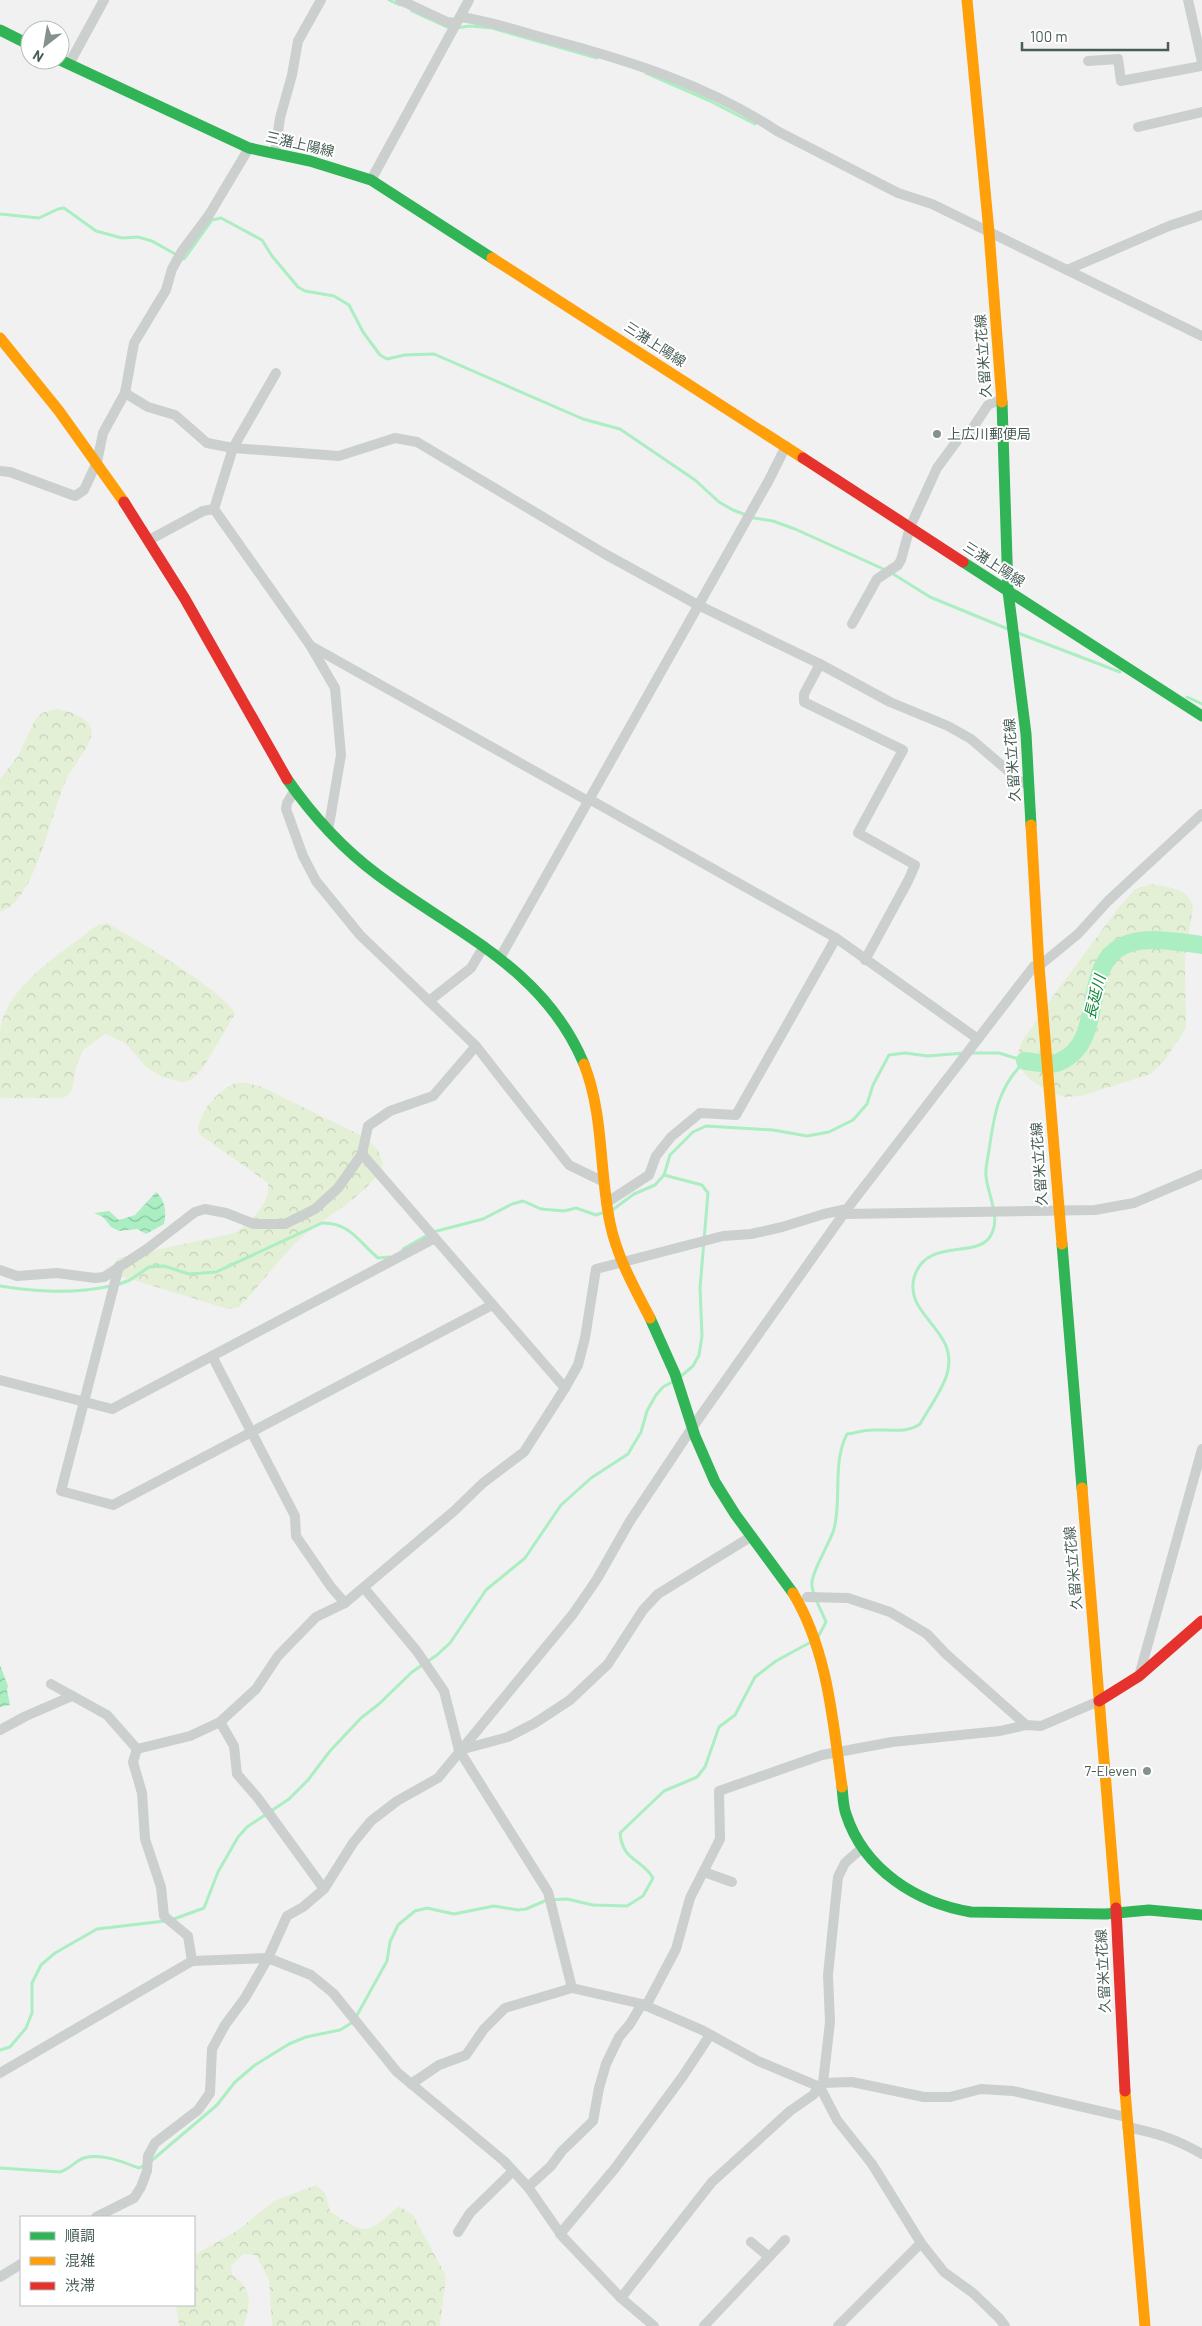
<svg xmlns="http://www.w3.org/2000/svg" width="1202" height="2326" font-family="Barlow,'Noto Sans JP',sans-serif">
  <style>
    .forest { fill: url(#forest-crowns) }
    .water { fill: url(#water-waves) }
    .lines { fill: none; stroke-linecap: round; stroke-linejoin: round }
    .stream { stroke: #aaeec1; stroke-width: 3 }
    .river { stroke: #aaeec1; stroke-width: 18 }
    .street { stroke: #cbcfcd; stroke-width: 10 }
    .fast { stroke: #30b455; stroke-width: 11 }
    .slow { stroke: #ff9f0a; stroke-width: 11 }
    .jam { stroke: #e5322d; stroke-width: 11 }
    .poi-dot { fill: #84918c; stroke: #fff; stroke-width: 2 }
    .labels { text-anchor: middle; stroke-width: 4; stroke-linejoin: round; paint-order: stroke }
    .street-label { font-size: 14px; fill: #485e55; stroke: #fff }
    .poi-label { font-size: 14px; fill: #485e55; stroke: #fff; text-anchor: start }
    .water-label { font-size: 15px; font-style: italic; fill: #0c8736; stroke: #fff }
  </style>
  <defs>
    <pattern id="forest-crowns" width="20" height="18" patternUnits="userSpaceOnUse" patternTransform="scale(1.25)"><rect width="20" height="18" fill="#e3f0d6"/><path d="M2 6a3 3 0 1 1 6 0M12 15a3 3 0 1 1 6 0" fill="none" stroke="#c4d0ba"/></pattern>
    <pattern id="water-waves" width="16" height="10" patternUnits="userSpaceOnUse" patternTransform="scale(1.25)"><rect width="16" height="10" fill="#aaeec1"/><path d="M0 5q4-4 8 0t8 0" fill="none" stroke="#8cc4a0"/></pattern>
  </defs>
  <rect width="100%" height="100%" fill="#f2f1f2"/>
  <g class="forest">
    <path d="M57,709C68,711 87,716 91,729C95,741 74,765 68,776C51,808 37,901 0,912V779L18,756L35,720L42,713Z"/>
    <path d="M1151,884C1167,887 1189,888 1193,907L1185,959L1186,1028L1165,1060L1151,1074L1081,1096L1064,1097L1049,1092L1031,1080L1021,1069L1017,1057L1022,1041L1054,995L1119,907L1135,889Z"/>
    <path d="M107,923C129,935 229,994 235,1014L203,1068L191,1080L181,1082L162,1077L147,1068L125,1043L105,1034L83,1050L76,1067L72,1091L63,1098H0C0,1076 0,1054 0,1032C4,988 57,957 89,931L98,925Z"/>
    <path d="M247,1083L262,1087L364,1137L378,1150L383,1164C370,1196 323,1216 298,1241C276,1262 260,1286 239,1307L228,1309L117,1275L112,1269L118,1258L235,1233C250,1222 271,1203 268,1183L199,1134C195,1117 216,1092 232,1085C236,1082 242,1083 247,1083Z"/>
    <path d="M316,2185L325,2193L330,2211C366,2236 366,2235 399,2206L413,2215L446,2276L440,2326H272L269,2280L256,2255L243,2254L231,2266L232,2275C254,2290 250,2303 244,2326H179L176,2306L194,2305L196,2254L237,2231L274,2201Z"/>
  </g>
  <g class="water">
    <path d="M156,1192C165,1199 167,1213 164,1224L146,1234L137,1229L119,1231L111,1227L103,1217L94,1213L109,1211L119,1220L135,1215Z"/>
    <path d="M0,1665L8,1686L7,1690L10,1705L0,1707Z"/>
  </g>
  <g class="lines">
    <g class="stream">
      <path d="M389,0L400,5"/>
      <path d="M412,11L447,27"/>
      <path d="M456,28L470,26L492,28L597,58"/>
      <path d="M646,73L708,100L755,124"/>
      <path d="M0,214L39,218L58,209L64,208L96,231L122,238L138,237L152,241L184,259L212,220L221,218L262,240L272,256L298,287L305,291L334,296L349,305L363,332L380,355L387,359L405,355L434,354L583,419L620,429L695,480L719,502L733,510L754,518L773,521L795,529L890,572L930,597L1008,629"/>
      <path d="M1018,633L1120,672"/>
      <path d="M1187,697L1202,704"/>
      <path d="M970,1053H999L1025,1061"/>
      <path d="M664,1175L702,1185L708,1193L700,1288L702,1336L699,1355L693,1366L680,1377"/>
      <path d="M611,1211L634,1194L655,1185L664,1175L670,1155L693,1132L706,1126L773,1130L807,1136L829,1132L853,1120L867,1104L873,1085L889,1055L905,1053L928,1056L964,1053"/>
      <path d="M403,1249L433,1232L483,1219L512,1204L523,1201L541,1209L564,1211L576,1208L596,1215L605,1212"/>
      <path d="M117,1285L130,1280L149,1267L164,1266L189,1274L216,1272L322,1223C349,1222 359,1242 378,1258L389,1257"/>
      <path d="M0,1286C38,1292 73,1294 111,1286"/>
      <path d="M818,1637L826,1622C822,1611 813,1597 812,1586C810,1574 830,1543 834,1529C842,1498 832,1463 847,1434C855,1433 864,1430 872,1430C888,1429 906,1434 920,1424C929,1408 942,1391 947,1374C960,1330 904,1316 914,1278C925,1236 979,1260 991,1235C1001,1217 988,1196 986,1176C985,1168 988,1158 989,1150C994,1115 998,1087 1025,1061"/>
      <path d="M171,1920L204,1908L218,1872L238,1837L247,1827L289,1799L308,1780L330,1751L361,1718L379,1704L412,1672L437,1655L450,1643L486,1590L525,1558L561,1505L591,1478L628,1454L641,1432L647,1411L656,1395L663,1387L674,1381"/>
      <path d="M356,2017L387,1961L390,1942L398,1925L415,1911L427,1908L454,1914L494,1906L518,1910L526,1909L547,1900L567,1899L593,1905L627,1906L643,1896L653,1878C640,1857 623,1862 620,1833L664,1791L697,1777L705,1767L719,1727L735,1715L755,1677L776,1661L811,1642"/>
      <path d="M0,2050L10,2047L26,2028L32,2013V1983L41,1965L55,1953L97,1929L165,1921"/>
      <path d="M150,2162L217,2105L235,2082L255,2065L289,2044L306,2037L340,2030L353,2022"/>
      <path d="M0,2168L60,2172C70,2169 75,2161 84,2158C102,2153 123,2162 139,2168L145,2165"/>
    </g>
    <path class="river" d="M1025,1061C1034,1062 1051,1066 1059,1062C1105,1043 1082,975 1116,950C1138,933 1177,942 1202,945"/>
    <g class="street">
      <path d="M400,0L447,22L456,23"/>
      <path d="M1188,0L1202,62"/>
      <path d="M460,17C490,21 519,31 548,39C627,60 708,85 777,131L898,193L932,204L1202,336"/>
      <path d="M1088,61L1118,59L1121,81L1202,66"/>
      <path d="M69,64L104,0"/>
      <path d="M1138,127L1202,112"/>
      <path d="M275,154L280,118L292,75L298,41L321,0"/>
      <path d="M371,180L469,0"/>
      <path d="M1067,270L1169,226L1202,215"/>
      <path d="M276,373L233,448L214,509L310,645L335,688L341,755L328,831"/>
      <path d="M125,393L148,407L175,415L207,443L233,448L339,456L395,438L417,442L605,554L698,605L820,664L890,702L948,726L971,739L1020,781L1029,785"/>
      <path d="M0,471L10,472L75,496L84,490L97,462L103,433L125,393L134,343L166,290L172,269L182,251L209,215L249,148"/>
      <path d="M149,540L203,511L214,509"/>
      <path d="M852,624L877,579L898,565L901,560L910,527L937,468L962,434L970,432L988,405L1002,399"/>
      <path d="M311,646L588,801"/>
      <path d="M820,664L804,694V702L903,750L858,833L915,865L908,881L865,960"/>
      <path d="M295,790L287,803L286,809L303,856L316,881L360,935L476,1046L569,1165L602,1181"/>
      <path d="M589,799L836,938L978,1039"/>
      <path d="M501,956L769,480L786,446"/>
      <path d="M429,1001L471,968L484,946"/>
      <path d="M362,1154L565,1388"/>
      <path d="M606,1203L649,1175L656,1156L671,1137L700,1113L736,1115L836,938"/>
      <path d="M844,1214L1095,1210L1134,1203L1202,1174"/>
      <path d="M119,1266L61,1491L113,1505L492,1305"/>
      <path d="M0,1270L17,1276L57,1273L95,1278L104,1277L147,1249L195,1212L205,1209L226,1213L254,1224H285L315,1209L338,1188L362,1154L368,1126L390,1111L433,1096L476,1046"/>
      <path d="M212,1356L295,1516L296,1536L331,1587L345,1603"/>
      <path d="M0,1380L112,1409L435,1238"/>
      <path d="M364,1588L416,1650L444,1691L459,1750L548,1892L572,1988"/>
      <path d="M807,1597L848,1598L890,1612L927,1634L946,1654L1026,1725"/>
      <path d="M1139,1676L1202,1449"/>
      <path d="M51,1684L107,1715L137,1749"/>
      <path d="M220,1722L234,1746L237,1774L257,1797L324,1889"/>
      <path d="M0,1730L26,1716L72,1696"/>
      <path d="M137,1749L190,1736L220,1722L256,1689L278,1656L316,1617L345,1603L454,1511L483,1483L524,1452L565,1388L578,1365L585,1338L596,1269L723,1236L751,1234L782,1227L824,1214L847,1209"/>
      <path d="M137,1749L133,1762L142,1793L145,1839L161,1887L164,1916L188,1936L192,1961"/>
      <path d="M460,1750L508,1737L535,1723L570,1700L608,1664L643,1610L658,1594L752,1536"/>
      <path d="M704,1872L732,1882"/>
      <path d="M646,2006L676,1949L690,1898L720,1839L719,1791L822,1755L892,1742L1000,1731L1026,1725L1041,1726L1099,1701"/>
      <path d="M0,2073L192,1961L268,1958L311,1975L333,1993L397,2072L504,2161L528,2187L562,2236L621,2298L654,2326"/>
      <path d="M823,2083L852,2082L924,2097H950L981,2089L1013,2091L1126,2117"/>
      <path d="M411,2084L439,2065L466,2055L484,2029L505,2008L572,1988L642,2004L702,2030L758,2061L820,2087L837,2120L872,2164L921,2243L944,2272L973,2293L999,2318L1005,2326"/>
      <path d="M1127,2127C1157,2133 1176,2139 1202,2154"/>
      <path d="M528,2187L551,2166L562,2151L593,2121L599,2088L606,2064L619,2037L630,2024L642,2004"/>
      <path d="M96,2217L134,2198L141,2187L147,2171L148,2156L155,2143L198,2110L210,2093L212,2049L225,2025L245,1998L268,1958L287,1916L303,1907L324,1889L353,1843L371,1821L397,1801L438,1778L573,1614L597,1579L630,1521L692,1428L847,1209L1034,966H1039L1078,934L1108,901L1202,814"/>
      <path d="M458,2232L470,2213L513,2171"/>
      <path d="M560,2234L616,2167L683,2076L710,2035"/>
      <path d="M751,2242L768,2256"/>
      <path d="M0,2277L21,2264"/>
      <path d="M621,2298L712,2182L790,2111L813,2095L823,2083L830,2022L828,1975L838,1877L845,1863L863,1847"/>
      <path d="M704,2326L785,2240"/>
      <path d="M838,2326L921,2243"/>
    </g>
    <g class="fast">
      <path d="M0,30L30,45"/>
      <path d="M60,60L249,148L310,161L371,180L492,258"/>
      <path d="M1002,402L1008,591L1026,734L1031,825"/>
      <path d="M963,562L1202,716"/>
      <path d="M287,779C312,815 343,849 378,875C456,933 544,968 584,1064"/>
      <path d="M1062,1244L1082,1488"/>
      <path d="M650,1318L675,1374L695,1436L715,1482L735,1514L793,1593"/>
      <path d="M842,1787C843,1796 843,1806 846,1814C864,1870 917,1903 971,1912L1106,1914L1149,1910L1202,1915"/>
    </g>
    <g class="slow">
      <path d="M967,0L989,232L1002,402"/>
      <path d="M492,258L803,458"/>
      <path d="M0,338L59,411L124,502"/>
      <path d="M1031,825L1039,966L1062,1244"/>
      <path d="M584,1064C604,1115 599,1170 610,1223C617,1257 634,1287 650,1318"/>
      <path d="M1082,1488L1116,1908"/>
      <path d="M793,1593C828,1651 833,1722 842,1787"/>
      <path d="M1125,2091L1145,2326"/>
    </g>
    <g class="jam">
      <path d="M803,458L963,562"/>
      <path d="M124,502L185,599L287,779"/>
      <path d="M1099,1701L1139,1676L1202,1621"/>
      <path d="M1116,1908L1125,2091"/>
    </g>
  </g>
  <g class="poi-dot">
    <circle cx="937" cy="434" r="5"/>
    <circle cx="1147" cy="1771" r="5"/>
  </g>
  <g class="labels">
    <g class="street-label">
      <text transform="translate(300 144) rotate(13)" y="5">三潴上陽線</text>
      <text transform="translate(655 344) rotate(33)" y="5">三潴上陽線</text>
      <text transform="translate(983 356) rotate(-94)" y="5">久留米立花線</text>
      <text transform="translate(994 564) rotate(33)" y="5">三潴上陽線</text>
      <text transform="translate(1012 760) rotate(-94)" y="5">久留米立花線</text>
      <text transform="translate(1039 1164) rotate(-94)" y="5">久留米立花線</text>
      <text transform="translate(1073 1568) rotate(-95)" y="5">久留米立花線</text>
      <text transform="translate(1103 1971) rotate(-93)" y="5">久留米立花線</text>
    </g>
    <g class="poi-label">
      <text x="947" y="439">上広川郵便局</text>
      <text x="1137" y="1776" text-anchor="end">7-Eleven</text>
    </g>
    <g class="water-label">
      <text transform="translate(1095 997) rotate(-76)" y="5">長延川</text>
    </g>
  </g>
  <rect x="20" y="2216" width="175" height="90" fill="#ffffff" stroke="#b6bfbb"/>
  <rect x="30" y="2232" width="25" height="8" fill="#30b455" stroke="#b6bfbb"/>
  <text x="65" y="2241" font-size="15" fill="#485e55">順調</text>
  <rect x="30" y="2257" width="25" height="8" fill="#ff9f0a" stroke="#b6bfbb"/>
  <text x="65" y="2266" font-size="15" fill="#485e55">混雑</text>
  <rect x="30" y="2282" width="25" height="8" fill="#e5322d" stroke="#b6bfbb"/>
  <text x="65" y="2291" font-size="15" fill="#485e55">渋滞</text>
  <g transform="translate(45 45) rotate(211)"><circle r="24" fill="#ffffff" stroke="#b6bfbb"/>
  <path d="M0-4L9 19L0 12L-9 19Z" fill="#84918c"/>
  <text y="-8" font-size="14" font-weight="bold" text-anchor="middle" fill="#485e55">N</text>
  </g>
  <path d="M1022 42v8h146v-8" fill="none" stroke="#485e55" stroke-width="2.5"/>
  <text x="1030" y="42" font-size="15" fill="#485e55" stroke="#ffffff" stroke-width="4" paint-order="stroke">100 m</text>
</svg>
